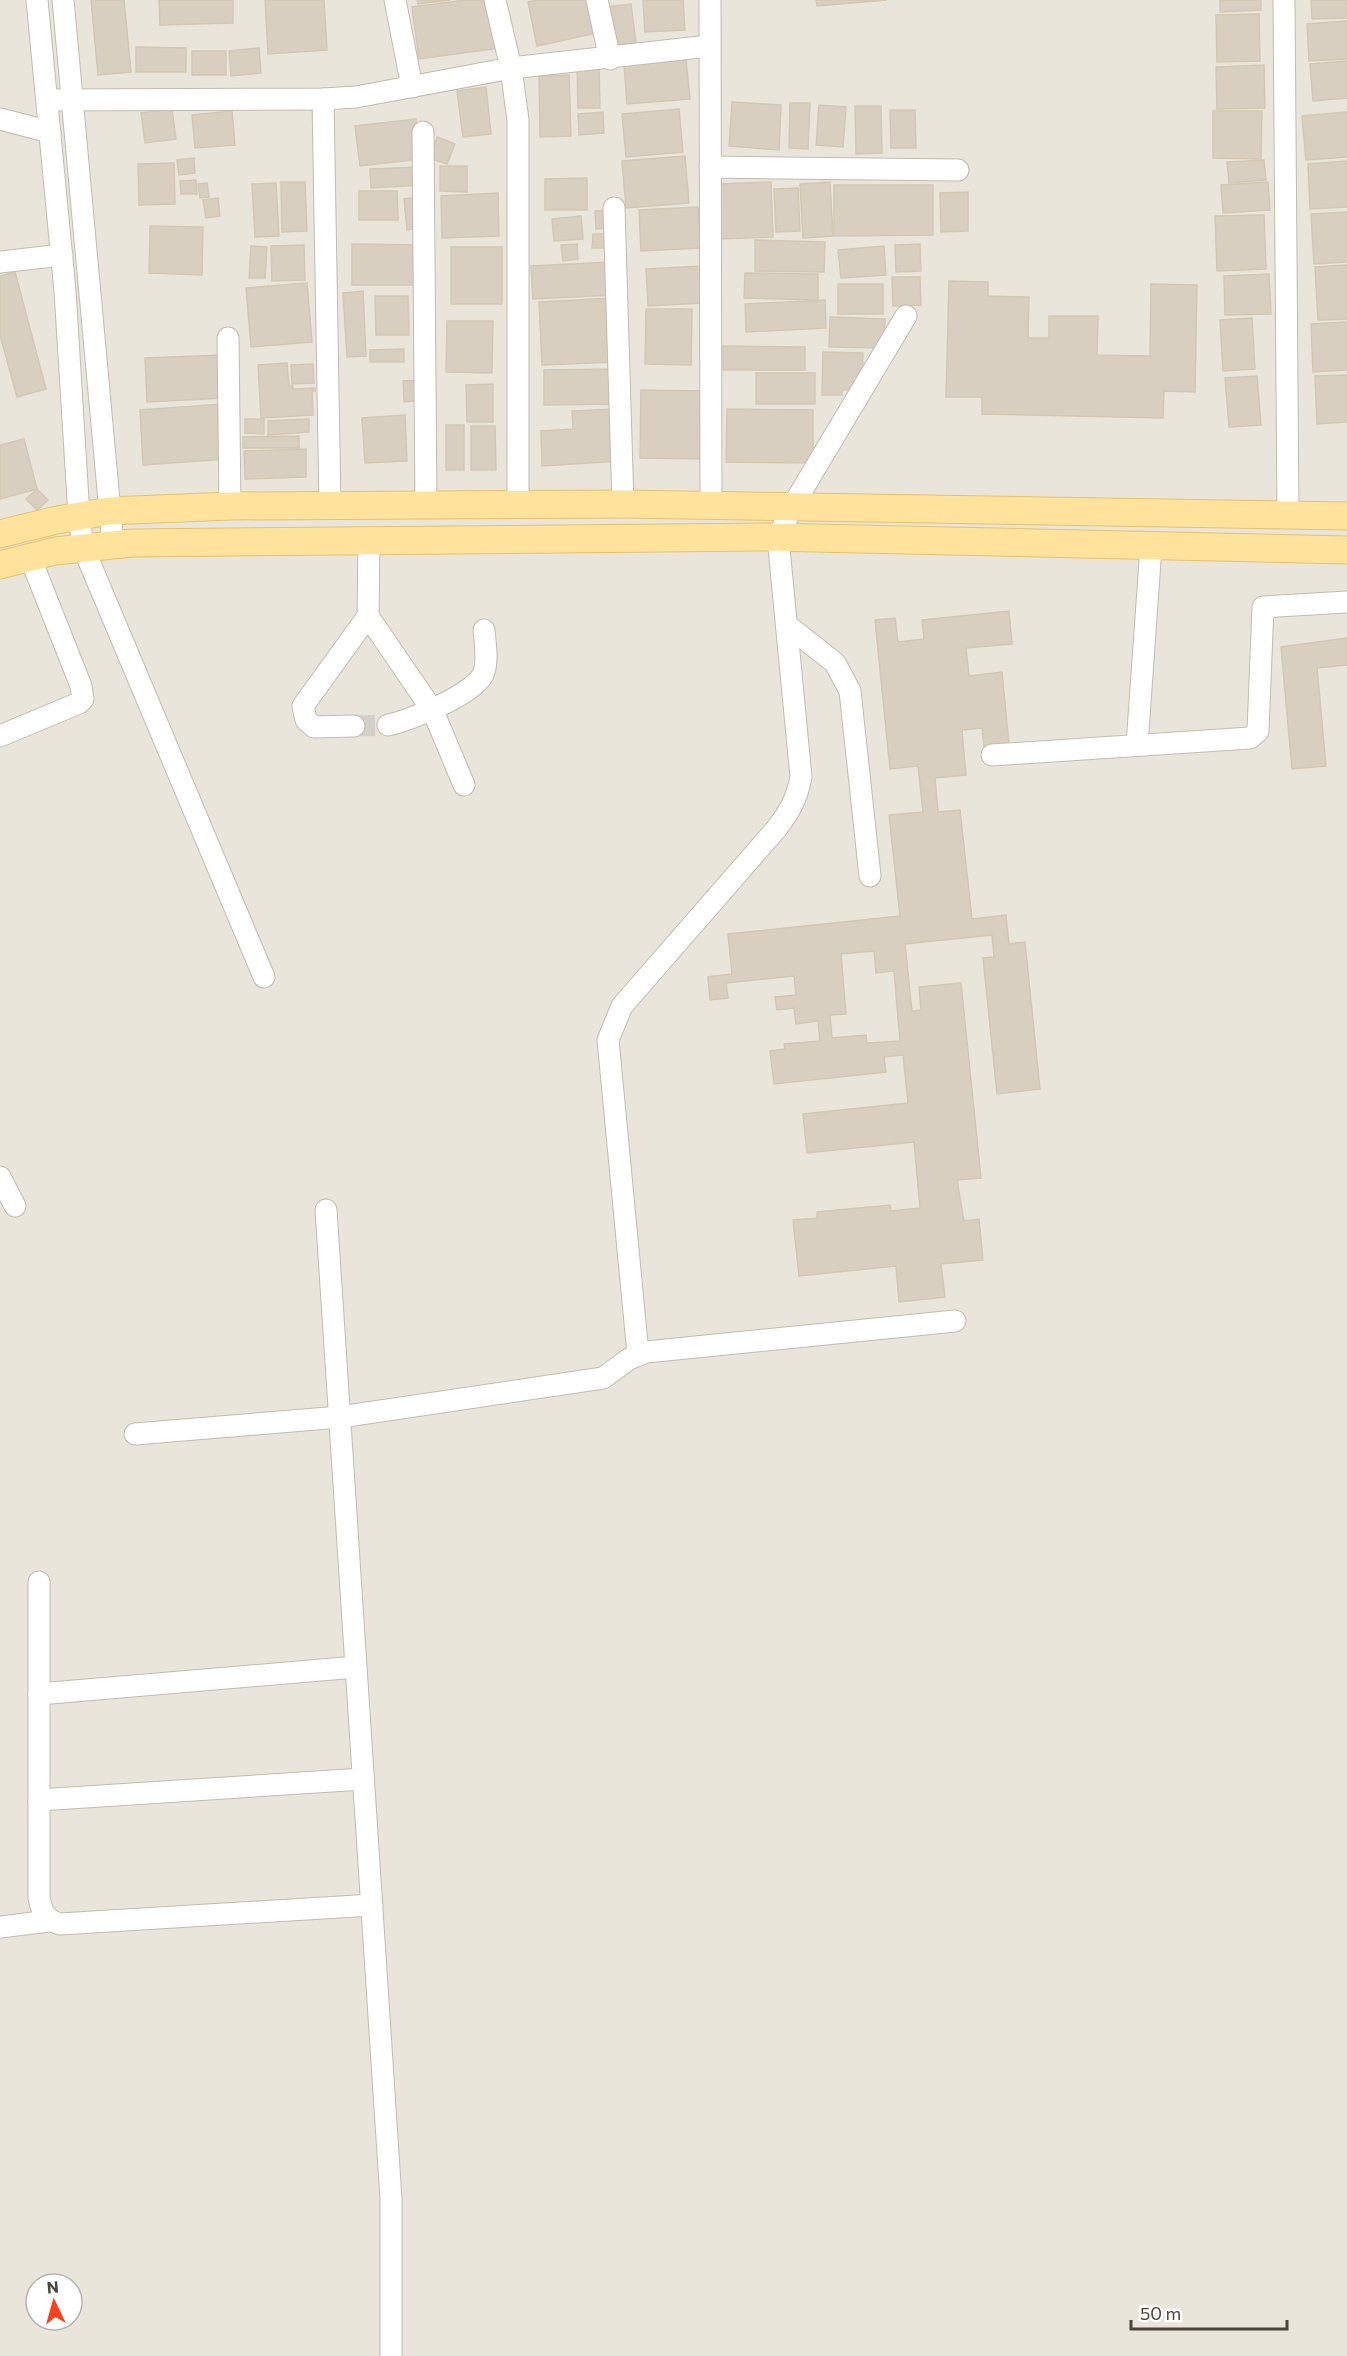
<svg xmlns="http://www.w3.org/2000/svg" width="1347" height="2356" font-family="Commissioner,sans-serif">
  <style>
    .residential { fill: #eae5da; fill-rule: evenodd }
    .building { fill: #d8cfc1; stroke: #d3c7b4; stroke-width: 1.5; fill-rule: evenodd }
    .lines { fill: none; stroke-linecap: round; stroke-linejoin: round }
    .minor-tunnel { stroke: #d4d0c8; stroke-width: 21; stroke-dasharray: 21 10; stroke-linecap: butt }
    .minor-casing { stroke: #c2bbae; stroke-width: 23 }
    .major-casing { stroke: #e6c16a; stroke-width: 29 }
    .minor { stroke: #fff; stroke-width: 21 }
    .major { stroke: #ffe39c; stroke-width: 27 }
  </style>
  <rect width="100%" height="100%" fill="#f6f3ec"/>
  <path class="residential" d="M0,0H1347V2356H0ZM36,2284H72V2320H36Z"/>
  <g class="building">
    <path d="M91,0H124L131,72L98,75Z"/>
    <path d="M159,0H233V23L160,25Z"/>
    <path d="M265,0H324L327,50L268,54Z"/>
    <path d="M417,0H450L418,4Z"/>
    <path d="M465,0H492L499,48L419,59L412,7Z"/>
    <path d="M537,0H590L597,33L537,46L528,2Z"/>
    <path d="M643,0H683L685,30L645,32Z"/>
    <path d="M816,0H887L817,6Z"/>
    <path d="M1220,0H1261V10L1220,12Z"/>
    <path d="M1311,0H1347V18L1312,19Z"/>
    <path d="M631,4L636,43L610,45L606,7Z"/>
    <path d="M1259,14L1260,61L1217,62L1216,15Z"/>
    <path d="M1347,21V59L1309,61L1307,24Z"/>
    <path d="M136,47L186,48V72H136Z"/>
    <path d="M259,48L261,73L231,76L229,51Z"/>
    <rect x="192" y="51" width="34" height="24"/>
    <path d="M686,60L690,99L627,104L624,64Z"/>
    <path d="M1347,61V98L1313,101L1310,64Z"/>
    <path d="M1264,65L1265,108L1217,109L1216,67Z"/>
    <path d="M577,66H599L600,108H578Z"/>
    <path d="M569,75L571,136L540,137L539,76Z"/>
    <path d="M486,87L491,134L463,137L457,91Z"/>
    <path d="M732,102L781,105L779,150L729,146Z"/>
    <path d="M790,103H810L808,149L789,148Z"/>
    <path d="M819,105L846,107L843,147L816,145Z"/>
    <path d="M855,106H881L882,153L856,154Z"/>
    <path d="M172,109L176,139L145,143L141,113Z"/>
    <path d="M679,109L683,152L626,157L622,114Z"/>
    <path d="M890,110H915L916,148H891Z"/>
    <path d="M232,111L235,145L195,148L192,115Z"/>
    <path d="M1213,111H1262L1261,159L1213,158Z"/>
    <path d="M603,112L604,133L579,135L578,114Z"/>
    <path d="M1347,112V157L1306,160L1302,116Z"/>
    <path d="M416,119L420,159L360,166L355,126Z"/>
    <path d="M437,137L455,144L447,164L429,158Z"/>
    <path d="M685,156L689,203L626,208L622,161Z"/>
    <path d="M194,158L195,173L179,175L177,160Z"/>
    <path d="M1264,160L1266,180L1229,183L1227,162Z"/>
    <path d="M1347,161V207L1310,209L1308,164Z"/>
    <path d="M174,163L175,204L139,205L138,164Z"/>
    <path d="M440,166H467V192L440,191Z"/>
    <path d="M420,167L421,185L371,188L370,169Z"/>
    <path d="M587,178V210H545V179Z"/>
    <path d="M196,180L197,194H181L180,181Z"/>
    <path d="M281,182H305L307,231L282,232Z"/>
    <path d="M771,182L773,237L721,239L719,184Z"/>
    <path d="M830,182L833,236L803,238L800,184Z"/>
    <path d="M1268,182L1270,210L1223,213L1221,185Z"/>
    <path d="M207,183L209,197L200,198L198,184Z"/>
    <path d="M276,183L279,236L255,237L252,184Z"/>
    <path d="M834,185H933V235L834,236Z"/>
    <path d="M798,188L800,231L776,232L774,189Z"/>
    <path d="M359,191H397L398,220H359Z"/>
    <path d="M968,192V231L941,232L940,193Z"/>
    <path d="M498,193L499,236L442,238L441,196Z"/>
    <path d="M419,197L422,228L407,230L404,199Z"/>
    <path d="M218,198L220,216L206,218L203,200Z"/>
    <path d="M698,207L700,248L641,251L639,210Z"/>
    <path d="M613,210L614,228L596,229L595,211Z"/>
    <path d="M1347,212V262L1314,264L1311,214Z"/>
    <path d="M1264,215L1266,269L1217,271L1215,216Z"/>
    <path d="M581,216L583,239L554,241L552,219Z"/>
    <path d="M150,226L203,227L202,275L149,273Z"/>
    <path d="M593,234H614V248H592Z"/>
    <path d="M755,240L825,242L824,272L755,271Z"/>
    <path d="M352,244L420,245V285H352Z"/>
    <path d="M577,244L578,259L563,261L561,245Z"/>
    <path d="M920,244L921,271L896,272L895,245Z"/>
    <path d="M304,245L305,280L272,281L271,246Z"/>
    <path d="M251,246L267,247L265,278H249Z"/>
    <path d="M884,246L886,275L841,278L838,250Z"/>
    <rect x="451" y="247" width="51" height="57"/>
    <path d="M611,262L613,295L533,299L531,266Z"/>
    <path d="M1347,265V319L1318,320L1315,267Z"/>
    <path d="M701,266L703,303L648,306L646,269Z"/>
    <path d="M15,272L46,389L17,397L0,335V276Z"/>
    <path d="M745,273L818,274V300L744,298Z"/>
    <path d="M1269,274L1271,314L1225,315L1224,276Z"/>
    <path d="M892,277H920L921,305L893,306Z"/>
    <path d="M949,281L988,282V296L1029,297L1028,338H1049V316H1098L1097,355L1150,356L1151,284L1197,285L1195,392L1164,391L1163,418L982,414V397H946Z"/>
    <path d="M307,283L312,342L251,347L246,288Z"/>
    <rect x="838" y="284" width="45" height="30"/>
    <path d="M363,291L366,356L347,357L343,293Z"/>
    <path d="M375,296H408L409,335H376Z"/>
    <path d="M613,298L616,362L542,365L539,302Z"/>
    <path d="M825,300L826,328L746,332L745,304Z"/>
    <path d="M646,309H692L691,365L645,364Z"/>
    <path d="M830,317L885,319L884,348L829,347Z"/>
    <path d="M1252,318L1255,369L1223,371L1220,320Z"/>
    <path d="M447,321H493L492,373L446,372Z"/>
    <path d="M1347,322V370L1313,372L1311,324Z"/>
    <path d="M723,346L805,347V370H723Z"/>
    <path d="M404,349V362H370V350Z"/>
    <path d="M823,352L863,353L862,377H853V390H842V395H822Z"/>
    <path d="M222,355L224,398L147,402L145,358Z"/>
    <path d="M287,363L289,386H293V389L315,388V391H312L313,415L261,418L258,365Z"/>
    <path d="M313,364L314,383L292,384L291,365Z"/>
    <path d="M616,369L617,404L544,405V370Z"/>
    <rect x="756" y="373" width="59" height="31"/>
    <path d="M1347,375V422L1317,424L1315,376Z"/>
    <path d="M1257,376L1261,425L1229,427L1225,378Z"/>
    <path d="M422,380L423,400L404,402L403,381Z"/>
    <path d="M493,384V422H467L466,385Z"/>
    <path d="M641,390L707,391L706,459L640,458Z"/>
    <path d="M224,404L227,459L143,465L140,410Z"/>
    <path d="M617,409L620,461L542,466L541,431L573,429L572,411Z"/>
    <path d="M727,409L813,410V463L726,462Z"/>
    <path d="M405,415L407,461L365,463L362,418Z"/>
    <path d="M245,419H264V434L245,433Z"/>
    <path d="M309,419V432L268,435V421Z"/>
    <rect x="446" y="425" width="18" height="45"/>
    <path d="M471,426H495L496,470H471Z"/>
    <path d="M299,436V448H243V437Z"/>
    <path d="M24,439L37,489L0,499V445Z"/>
    <path d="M306,449V477L245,479L244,451Z"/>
    <path d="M37,489L48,500L37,510L26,499Z"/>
    <path d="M1009,611L1012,644L966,648L969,676L1002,672L1009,744L984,747L982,728L962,730L966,775L935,778L938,812L960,810L972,919L1006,915L1009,944L1025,942L1040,1089L997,1094L983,958L994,957L992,935L905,944L912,1011L921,1010L919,987L961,983L981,1178L957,1180L964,1221L979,1219L983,1260L941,1264L945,1297L899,1302L896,1266L799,1276L793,1220L817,1218V1212L890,1205L891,1211L920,1208L914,1142L807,1153L803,1114L908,1103L903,1055L884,1057L886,1072L774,1084L770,1051L785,1049L784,1044L820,1041L818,1021L796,1024L794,1008L777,1010L775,997L796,995L794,976L726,983L728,998L710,1000L708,977L732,974L728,934L900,916L889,815L923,812L918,766L890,769L875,620L895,618L898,642L924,639L922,620ZM874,951L876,973L894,971L900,1041L867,1043L866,1035L832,1038L830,1015L846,1014L841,954Z"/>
    <path d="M1347,638V665L1317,668L1326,766L1292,769L1281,647Z"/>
  </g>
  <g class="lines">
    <path class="minor-tunnel" d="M354,726L388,725"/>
    <g class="minor-casing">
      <g id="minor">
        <path d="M37,0L65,291L79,516L83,547L264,977"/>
        <path d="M63,0L113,544"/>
        <path d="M395,0L412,87"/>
        <path d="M495,0L511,68L518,120V505"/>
        <path d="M597,0L610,59"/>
        <path d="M710,0L711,506"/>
        <path d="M1284,0L1288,515"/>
        <path d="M323,99L330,506"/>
        <path d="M47,100L323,99L356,97L511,68L709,46"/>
        <path d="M0,119L50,132"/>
        <path d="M423,132L426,506"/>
        <path d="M710,167L958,170"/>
        <path d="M614,208L623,504"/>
        <path d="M0,262L62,255"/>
        <path d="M228,338L230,506"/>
        <path d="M368,616L433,711L464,785"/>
        <path d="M787,625L835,663L850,691L870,876"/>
        <path d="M388,725C409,721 478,693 484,672C488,660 485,642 484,630"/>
        <path d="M354,726L314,727L306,720L303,706L368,616L369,541"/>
        <path d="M0,736L79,703L83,699L81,686L30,557"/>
        <path d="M1137,745L1151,547"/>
        <path d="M992,755L1250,738L1258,731L1263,607L1347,602"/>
        <path d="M0,1177L15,1206"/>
        <path d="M326,1210L391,2199V2356"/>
        <path d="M638,1354L608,1040L622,1006L777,828C790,811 797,798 801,777L778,538L792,507L906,316"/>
        <path d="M135,1434L340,1417L603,1378L629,1359L646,1352L955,1321"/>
        <path d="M39,1582V1898C42,1912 46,1920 60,1924L372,1905"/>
        <path d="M39,1694L356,1667"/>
        <path d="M39,1800L363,1779"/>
        <path d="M0,1927L49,1921"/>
      </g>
    </g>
    <g class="major-casing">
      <g id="major">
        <path d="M0,534L57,520L109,511L230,506L623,504L1347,516"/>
        <path d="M0,565L55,551L132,543L769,537L1347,550"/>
      </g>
    </g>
    <use href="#minor" class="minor"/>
    <use href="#major" class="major"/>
  </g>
  <g transform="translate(54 2302) rotate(355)"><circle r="28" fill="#ffffff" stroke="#b7b4b0" stroke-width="1.5"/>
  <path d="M0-4.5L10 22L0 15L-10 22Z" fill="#fc3f1d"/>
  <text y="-9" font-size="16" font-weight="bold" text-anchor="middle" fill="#4b4439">N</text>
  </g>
  <path d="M1131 2320v9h156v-9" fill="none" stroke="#4b4439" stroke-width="3"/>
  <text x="1140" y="2320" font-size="18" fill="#4b4439" stroke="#ffffff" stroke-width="4.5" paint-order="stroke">50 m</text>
</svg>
